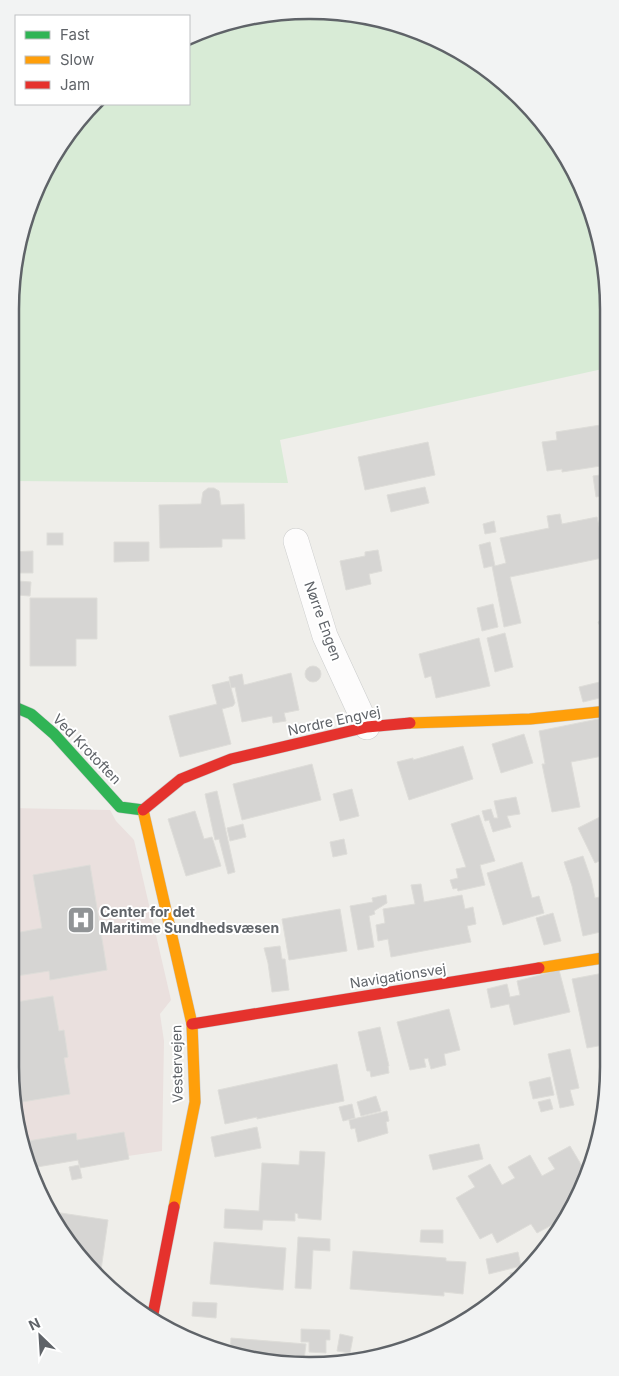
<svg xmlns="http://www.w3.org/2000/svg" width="619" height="1376" font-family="Inter,sans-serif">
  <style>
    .medical { fill: #eae0de }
    .green { fill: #d8ebd6 }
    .building { fill: #d6d5d3; stroke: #deddd9 }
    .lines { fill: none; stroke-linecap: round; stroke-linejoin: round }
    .street-casing { stroke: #cbcccc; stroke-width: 26 }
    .fast-casing { stroke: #cacacb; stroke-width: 12 }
    .slow-casing { stroke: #cacacb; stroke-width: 12 }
    .jam-casing { stroke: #cacacb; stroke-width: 12 }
    .street { stroke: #fdfcfc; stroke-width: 25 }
    .fast { stroke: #30b455; stroke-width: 11 }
    .slow { stroke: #ff9f0a; stroke-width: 11 }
    .jam { stroke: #e5322d; stroke-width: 11 }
    .labels { text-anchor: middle; stroke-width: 4; stroke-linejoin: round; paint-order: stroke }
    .street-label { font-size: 14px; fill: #5f6368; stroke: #fff }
    .poi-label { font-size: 14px; font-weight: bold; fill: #5f6368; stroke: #fff; text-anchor: start }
    .rim { fill: none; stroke: #5f6368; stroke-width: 2.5 }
  </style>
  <rect width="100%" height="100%" fill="#efeeea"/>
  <path class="medical" d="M10,808L110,810L116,821L134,840L171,1000L160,1014L164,1041L162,1151L128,1156L129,1159L80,1168L78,1160L31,1168L30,1160L26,1161L10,1066Z"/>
  <path class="green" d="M309,10L424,33L492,72L547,127L586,195L606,270L607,368L280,440L288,483L10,481V309L33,195L94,104H189V37L195,33Z"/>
  <g class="building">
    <path d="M607,424V465L562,472V469L547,471L542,442L557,440L556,432Z"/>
    <path d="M428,442L435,475L365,490L358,457Z"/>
    <path d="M607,474V495L596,497L593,476Z"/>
    <path d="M425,487L429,503L391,512L387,495Z"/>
    <path d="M208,488H214L219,491L221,505L244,504L245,539H222V547L160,548L159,505L201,504L203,492Z"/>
    <path d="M10,500L12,545H10Z"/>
    <path d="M560,514L562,524L597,517L606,558L607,557V565L604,566L602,558L510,577L521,623L504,627L492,566L484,568L479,545L490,542L495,566L506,563L500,538L549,528L547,516Z"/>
    <path d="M494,521L496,532L485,534L483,524Z"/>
    <rect x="47" y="533" width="16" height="12"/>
    <path d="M114,542H149V561L114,562Z"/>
    <path d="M10,546V552L33,551V573H10Z"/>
    <path d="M378,550L382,571L369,574L371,584L346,590L340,561L365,556V552Z"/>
    <path d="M18,581L31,582L30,596L17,595Z"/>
    <path d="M30,598H97V639H76V666H30Z"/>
    <path d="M493,604L498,627L482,631L477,608Z"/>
    <path d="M608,618V641L607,642L598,622Z"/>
    <path d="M505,633L513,667L495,672L487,638Z"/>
    <path d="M479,638L490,686L436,698L431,676L425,678L419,654Z"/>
    <circle cx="313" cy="674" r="8"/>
    <path d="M291,673L299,710L284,713L286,721L273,723L272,716L242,722L235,687L231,688L229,677L242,674L244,685Z"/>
    <path d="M608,680V696L583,702L579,687Z"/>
    <path d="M229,681L235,703L233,706L222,709L231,744L180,757L169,716L217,704L212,685Z"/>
    <path d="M608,717V755L571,762L580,807L552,812L542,764H545L539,731Z"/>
    <path d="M524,734L533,763L501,773L492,744Z"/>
    <path d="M463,746L473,779L409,800L397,762L413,758V760Z"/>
    <path d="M312,764L321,800L242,820L233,784Z"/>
    <path d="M352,789L359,816L340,821L333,794Z"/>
    <path d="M217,791L235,872L228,874L219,839L215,840L205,794Z"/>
    <path d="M516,797L520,814L507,816L511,827L493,832L489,820L485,821L482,811L491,809L494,818H498L494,801Z"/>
    <path d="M195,811L204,839L212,837L221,866L186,876L168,819Z"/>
    <path d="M608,813V857L595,863L578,828Z"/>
    <path d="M479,815L495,861L480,865L485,885L458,891L457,888L453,889L450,880L458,878L456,869L466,867L451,824Z"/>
    <path d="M243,824L246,837L230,841L227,828Z"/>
    <path d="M344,839L347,854L333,857L330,842Z"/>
    <path d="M583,856L591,879L595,898L608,895L609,930L583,936L572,886L564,862Z"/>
    <path d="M522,862L532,898L539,896L544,913L503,925L487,873Z"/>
    <path d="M90,865L107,970L50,980L49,971L10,977V934L42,928L33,875Z"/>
    <path d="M608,876V888L604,890L601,878Z"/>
    <path d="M421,884L424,902L462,895L465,909L473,907L476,924L467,926L471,942L391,957L388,939L378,941L376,925L385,923L383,909L415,904L411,885Z"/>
    <path d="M386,895L387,903L374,911L375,914L369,916L374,947L358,950L350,906L373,902L372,898Z"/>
    <path d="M340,909L347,951L289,960L282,919Z"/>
    <path d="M553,913L561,941L544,945L536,918Z"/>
    <path d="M280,946L282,959H285L289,990L272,992L268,963L264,948Z"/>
    <path d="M559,970L570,1012L514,1025L509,1004L491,1008L487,989L507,984L510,997L520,995L517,981Z"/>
    <path d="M609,972V1044L587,1048L572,979Z"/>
    <path d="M53,996L59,1031L64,1030L68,1057L64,1058L70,1094L16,1103L10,1066V1003Z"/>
    <path d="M449,1009L460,1050L444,1054L446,1065L431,1069L428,1058L424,1059L426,1067L410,1070L397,1022Z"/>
    <path d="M380,1027L389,1066H388L389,1073L371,1077L370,1071H367L358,1032Z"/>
    <path d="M570,1049L579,1088L570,1090L574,1105L560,1108L548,1054Z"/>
    <path d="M337,1064L344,1101L257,1119V1117L225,1124L218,1090Z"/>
    <path d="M550,1077L554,1095L533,1099L529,1082Z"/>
    <path d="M376,1096L381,1111L361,1116L357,1102Z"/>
    <path d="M550,1099L553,1109L541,1112L538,1102Z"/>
    <path d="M352,1104L355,1118L343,1121L339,1107Z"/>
    <path d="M387,1111L389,1121L386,1122L388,1133L358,1142L355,1128L351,1129L349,1120Z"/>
    <path d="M257,1127L261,1148L215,1157L211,1137Z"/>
    <path d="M124,1132L129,1159L80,1168L78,1160L31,1168L30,1160L26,1161L21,1134L27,1133L28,1141L76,1133L77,1140Z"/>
    <path d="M479,1144L483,1159L433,1170L429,1155Z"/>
    <path d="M570,1146L582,1166L590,1162L586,1181L563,1219L537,1233L531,1224L497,1243L492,1233L480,1239L456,1198L475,1187L468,1176L490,1164L502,1185L515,1178L508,1167L530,1155L542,1176L555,1169L548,1158Z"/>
    <path d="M300,1151L325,1152L321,1220L298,1218V1214L295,1213V1221L263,1220L262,1230L224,1228L225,1209L259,1211L262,1163L299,1165Z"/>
    <path d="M79,1165L82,1178L72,1180L69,1167Z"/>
    <path d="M54,1212L108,1220L101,1270L90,1269L84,1264Z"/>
    <path d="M421,1230H443V1243L420,1242Z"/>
    <path d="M298,1237L330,1239V1251L313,1250L311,1289L295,1288Z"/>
    <path d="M214,1242L286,1248L283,1290L210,1284Z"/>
    <path d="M353,1251L446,1258V1261L466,1262L463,1294L444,1292V1296L350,1289Z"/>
    <path d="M518,1252L521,1266L489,1274L486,1259Z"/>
    <path d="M528,1270L512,1283L510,1273Z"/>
    <path d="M193,1302L217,1303L216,1318L192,1316Z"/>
    <path d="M301,1329L330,1330V1340H326V1353L309,1352V1342H301Z"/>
    <path d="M340,1334L353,1337L350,1353L337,1351Z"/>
    <path d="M231,1338L306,1344L304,1360H251L230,1352Z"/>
  </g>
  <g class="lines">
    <g class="street-casing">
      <path id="street" d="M296,541L325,636L367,727"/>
    </g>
    <g class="fast-casing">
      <path id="fast" d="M10,705L31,714L54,734L120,807L143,810"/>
    </g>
    <g class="slow-casing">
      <g id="slow">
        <path d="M410,723L530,719L608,711"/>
        <path d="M143,810L192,1024L195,1102L174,1207"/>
        <path d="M539,968L609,957"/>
      </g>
    </g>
    <g class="jam-casing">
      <g id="jam">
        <path d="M143,810L181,779L231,759L367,727L410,723"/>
        <path d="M192,1024L539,968"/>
        <path d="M152,1319L174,1207"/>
      </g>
    </g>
    <use href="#street" class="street"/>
    <use href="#fast" class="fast"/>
    <use href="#slow" class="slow"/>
    <use href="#jam" class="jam"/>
  </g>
  <defs>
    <g id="hospital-square" transform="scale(1.4375)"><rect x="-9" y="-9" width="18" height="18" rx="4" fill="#919496" stroke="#fff"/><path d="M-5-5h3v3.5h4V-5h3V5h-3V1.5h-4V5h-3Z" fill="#fff"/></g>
  </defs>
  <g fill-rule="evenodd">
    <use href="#hospital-square" x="81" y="920"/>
  </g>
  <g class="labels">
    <g class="street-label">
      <text transform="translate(323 621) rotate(70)" y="5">Nørre Engen</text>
      <text transform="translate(334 721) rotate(-12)" y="5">Nordre Engvej</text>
      <text transform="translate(87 749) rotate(46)" y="5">Ved Krotoften</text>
      <text transform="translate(398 976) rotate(-9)" y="5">Navigationsvej</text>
      <text transform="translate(177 1064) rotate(-91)" y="5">Vestervejen</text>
    </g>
    <g class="poi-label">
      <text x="100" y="917">Center for det<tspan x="100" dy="16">Maritime Sundhedsvæsen</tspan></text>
    </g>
  </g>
  <path d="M0 0H619V1376H0ZM309 19H310A290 290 0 0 1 600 309V1067A290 290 0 0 1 310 1357H309A290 290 0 0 1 19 1067V309A290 290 0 0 1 309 19Z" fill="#f2f3f3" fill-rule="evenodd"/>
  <path class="rim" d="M309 19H310A290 290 0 0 1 600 309V1067A290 290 0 0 1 310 1357H309A290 290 0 0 1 19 1067V309A290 290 0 0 1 309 19Z"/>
  <rect x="15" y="15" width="175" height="90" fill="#ffffff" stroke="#bfc1c3"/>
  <rect x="25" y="31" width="25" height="8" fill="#30b455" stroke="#bfc1c3"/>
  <text x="60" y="40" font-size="15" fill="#5f6368">Fast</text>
  <rect x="25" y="56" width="25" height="8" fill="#ff9f0a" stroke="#bfc1c3"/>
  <text x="60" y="65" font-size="15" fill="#5f6368">Slow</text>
  <rect x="25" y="81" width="25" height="8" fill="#e5322d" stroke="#bfc1c3"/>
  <text x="60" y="90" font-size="15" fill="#5f6368">Jam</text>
  <g transform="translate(40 1336) rotate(335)" stroke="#ffffff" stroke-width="4" paint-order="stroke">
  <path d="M0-4L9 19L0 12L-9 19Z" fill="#5f6368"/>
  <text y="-8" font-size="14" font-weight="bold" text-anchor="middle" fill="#5f6368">N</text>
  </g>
</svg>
